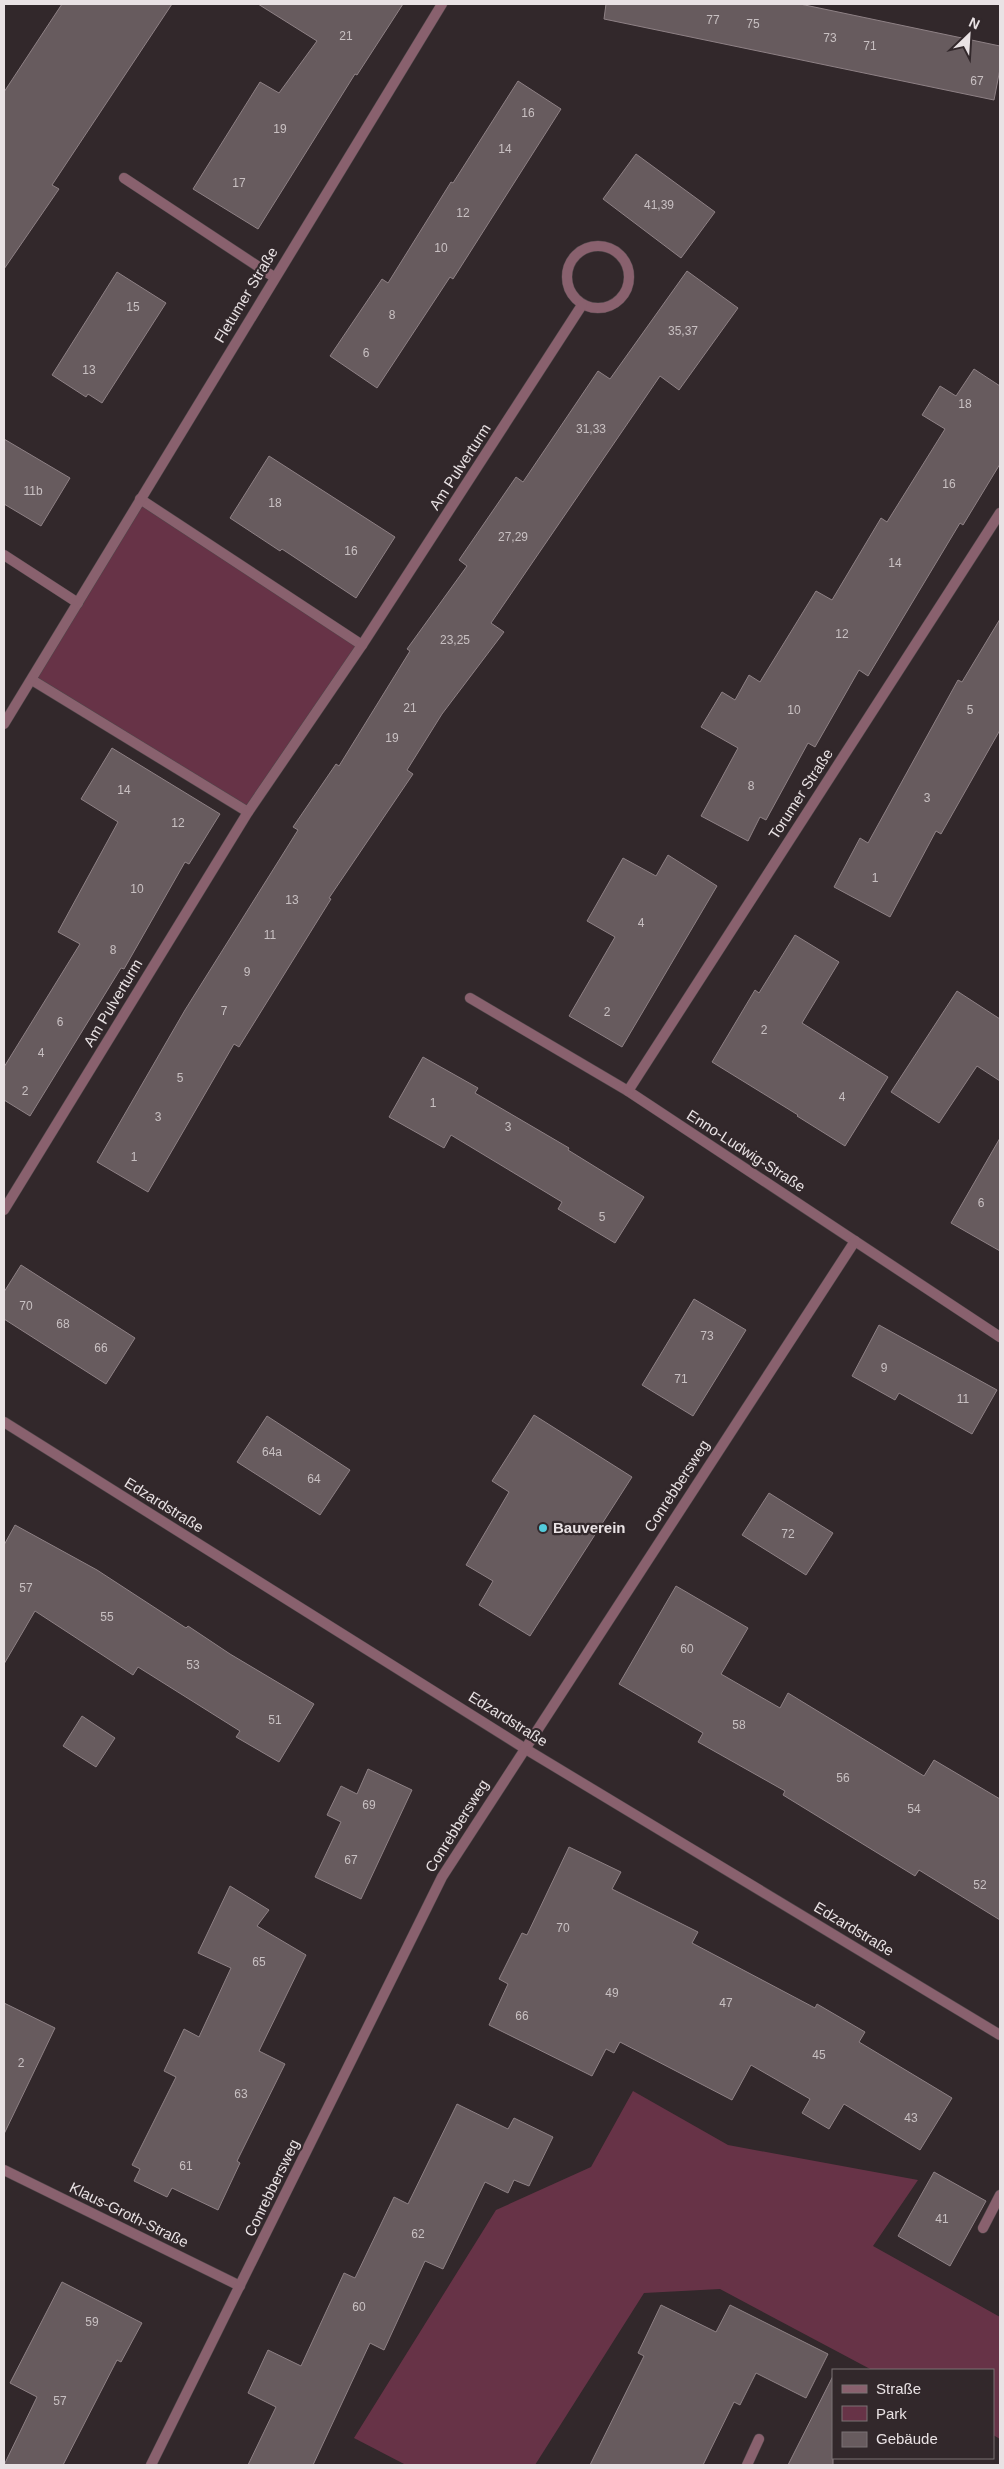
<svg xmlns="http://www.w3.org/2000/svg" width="1004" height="2469" font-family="Helvetica,sans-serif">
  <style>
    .green { fill: #673347 }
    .building { fill: #675b5e; stroke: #8e8185 }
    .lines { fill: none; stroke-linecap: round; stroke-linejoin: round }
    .lane-casing { stroke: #4f4649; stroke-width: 11 }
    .street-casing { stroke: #4f4649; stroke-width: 11 }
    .lane { stroke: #89616e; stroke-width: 10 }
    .street { stroke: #89616e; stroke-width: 10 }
    .poi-dot { fill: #53cbdb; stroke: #32282b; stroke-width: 2 }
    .labels { text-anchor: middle; stroke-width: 4.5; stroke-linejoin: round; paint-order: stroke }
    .number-label { font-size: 12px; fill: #c8c0c2 }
    .street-label { font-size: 15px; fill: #e9e2e4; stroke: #32282b }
    .poi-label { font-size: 15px; font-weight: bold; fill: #e9e2e4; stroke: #32282b; text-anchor: start }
  </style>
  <rect width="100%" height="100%" fill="#32282b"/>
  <g class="green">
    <path d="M140,499L362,645L248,812L32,680Z"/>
    <path d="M633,2091L728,2145L918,2180L873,2246L1000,2317V2439L993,2435V2370H872L720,2289L644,2293L535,2465H406L354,2438L496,2210L591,2167Z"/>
  </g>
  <g class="building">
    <path d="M62,4H172L52,185L59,189L4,269V92Z"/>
    <path d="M258,4H403L357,75L355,74L258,229L193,189L260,82L279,93L317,41Z"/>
    <path d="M606,4H800L1000,46V69L994,100L604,19Z"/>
    <path d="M518,81L561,109L453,279L450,277L377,388L330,356L382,279L388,283L451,182L453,183Z"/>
    <path d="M636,154L715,212L681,258L603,199Z"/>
    <path d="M687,271L738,308L679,390L660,376L491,623L504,632L442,714L407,770L413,774L329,898L331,899L239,1047L234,1044L148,1192L97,1162L185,1010L298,830L293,827L336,764L339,766L410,651L407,649L467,566L459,560L516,477L523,482L598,371L610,379Z"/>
    <path d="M117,272L166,303L102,403L88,394L86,397L52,375Z"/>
    <path d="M974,369L1000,386V464L963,525L960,523L868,676L859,670L815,747L808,743L766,820L760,817L748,841L701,816L738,748L701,727L722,692L735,700L749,675L760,682L816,591L832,600L881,518L887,522L945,429L922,415L940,386L956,396Z"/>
    <path d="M4,439L70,478L41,526L4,504Z"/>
    <path d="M269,456L395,537L356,598L282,549L280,551L230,518Z"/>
    <path d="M1000,619V730L941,834L936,831L890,917L834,887L860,838L868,843L958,680L962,682Z"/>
    <path d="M112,748L220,814L189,864L185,862L124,969L121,968L30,1116L4,1100V1067L80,944L58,932L118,822L81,799Z"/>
    <path d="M668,855L717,886L622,1047L569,1016L615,937L587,921L623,858L656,876Z"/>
    <path d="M795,935L839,962L802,1023L888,1077L845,1146L797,1116L798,1115L712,1062L755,990L759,993Z"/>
    <path d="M957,991L1000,1019V1081L977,1066L939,1123L891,1092Z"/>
    <path d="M423,1057L478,1088L475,1093L569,1148L568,1150L644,1197L615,1243L558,1209L562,1202L451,1135L444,1148L389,1117Z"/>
    <path d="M1000,1138V1251L951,1223Z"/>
    <path d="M21,1265L135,1338L106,1384L4,1319V1292Z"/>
    <path d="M694,1299L746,1330L693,1416L642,1385Z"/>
    <path d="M879,1325L997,1390L972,1434L899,1393L895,1400L852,1376Z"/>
    <path d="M534,1415L632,1477L530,1636L479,1605L493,1581L466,1565L509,1492L492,1481Z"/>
    <path d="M267,1416L350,1470L320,1515L237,1462Z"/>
    <path d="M769,1493L833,1533L806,1575L742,1535Z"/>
    <path d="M15,1525L97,1570L186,1628L188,1626L230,1654L314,1704L279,1762L236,1737L240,1731L138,1667L133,1675L35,1611L4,1664V1545Z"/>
    <path d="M676,1586L748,1628L721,1674L780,1708L788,1693L924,1776L934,1760L1000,1799V1920L919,1870L915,1876L783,1795L785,1791L698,1742L703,1733L619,1684Z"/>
    <path d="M82,1716L115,1738L96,1767L63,1746Z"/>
    <path d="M368,1769L412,1790L361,1899L315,1877L341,1822L327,1815L341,1786L357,1794Z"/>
    <path d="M569,1847L621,1872L612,1889L698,1932L692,1943L815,2008L817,2004L865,2032L859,2042L952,2098L920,2150L844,2104L829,2129L802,2113L810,2099L751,2065L732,2100L620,2042L614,2053L606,2049L592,2076L489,2025L508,1984L499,1979L522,1933L527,1935Z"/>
    <path d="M230,1886L269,1910L257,1926L306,1955L259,2051L285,2064L237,2161L240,2163L218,2210L172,2188L167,2197L134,2181L140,2169L132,2165L176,2077L164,2071L184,2029L199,2037L231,1968L198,1953Z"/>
    <path d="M4,2003L55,2028L4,2134Z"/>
    <path d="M457,2104L508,2129L514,2118L553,2137L529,2186L514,2180L508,2193L485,2182L443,2269L425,2261L384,2350L370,2343L313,2465H248L276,2407L248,2393L268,2350L301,2366L344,2273L355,2278L394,2197L408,2204Z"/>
    <path d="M934,2172L986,2201L950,2266L898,2236Z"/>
    <path d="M62,2282L142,2323L121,2362L117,2360L63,2465H4L37,2397L10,2383Z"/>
    <path d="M661,2305L716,2332L730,2305L828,2354L806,2398L756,2373L740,2405L734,2402L703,2465H590L644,2356L638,2353Z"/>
    <path d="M833,2376V2465H788Z"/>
  </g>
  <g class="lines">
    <g class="lane-casing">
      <g id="lane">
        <path d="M124,178L274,277"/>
        <path d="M983,2228L1000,2195"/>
      </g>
    </g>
    <g class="street-casing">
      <g id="street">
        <circle cx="598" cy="277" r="31"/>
        <path d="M140,499L362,645"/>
        <path d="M4,555L78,603"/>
        <path d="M32,680L248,812"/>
        <path d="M4,724L442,4"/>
        <path d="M470,998L628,1091L1000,1337"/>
        <path d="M628,1091L1000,513"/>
        <path d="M4,1210L248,812L362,645L582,305"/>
        <path d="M4,1422L524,1748L1000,2035"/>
        <path d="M4,2170L240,2286"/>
        <path d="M151,2465L442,1877L855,1241"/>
        <path d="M747,2465L759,2439"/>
      </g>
    </g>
    <use href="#lane" class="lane"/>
    <use href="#street" class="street"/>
  </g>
  <circle class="poi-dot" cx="543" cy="1528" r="5"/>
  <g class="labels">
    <g class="number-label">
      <text x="713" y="24">77</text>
      <text x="753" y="28">75</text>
      <text x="346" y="40">21</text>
      <text x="830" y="42">73</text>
      <text x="870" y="50">71</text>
      <text x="977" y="85">67</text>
      <text x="528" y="117">16</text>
      <text x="280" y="133">19</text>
      <text x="505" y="153">14</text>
      <text x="239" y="187">17</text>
      <text x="659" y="209">41,39</text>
      <text x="463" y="217">12</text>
      <text x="441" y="252">10</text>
      <text x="133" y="311">15</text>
      <text x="392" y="319">8</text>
      <text x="683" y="335">35,37</text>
      <text x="366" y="357">6</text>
      <text x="89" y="374">13</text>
      <text x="965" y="408">18</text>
      <text x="591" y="433">31,33</text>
      <text x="949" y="488">16</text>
      <text x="33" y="495">11b</text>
      <text x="275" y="507">18</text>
      <text x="513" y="541">27,29</text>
      <text x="351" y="555">16</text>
      <text x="895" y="567">14</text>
      <text x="842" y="638">12</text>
      <text x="455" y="644">23,25</text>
      <text x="410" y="712">21</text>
      <text x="794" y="714">10</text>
      <text x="970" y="714">5</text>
      <text x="392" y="742">19</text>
      <text x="751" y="790">8</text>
      <text x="124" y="794">14</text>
      <text x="927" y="802">3</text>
      <text x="178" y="827">12</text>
      <text x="875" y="882">1</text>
      <text x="137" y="893">10</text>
      <text x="292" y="904">13</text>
      <text x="641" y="927">4</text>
      <text x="270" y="939">11</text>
      <text x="113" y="954">8</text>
      <text x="247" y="976">9</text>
      <text x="224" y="1015">7</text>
      <text x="607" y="1016">2</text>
      <text x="60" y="1026">6</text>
      <text x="764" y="1034">2</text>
      <text x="41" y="1057">4</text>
      <text x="180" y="1082">5</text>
      <text x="25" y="1095">2</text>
      <text x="842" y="1101">4</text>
      <text x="433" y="1107">1</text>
      <text x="158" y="1121">3</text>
      <text x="508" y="1131">3</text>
      <text x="134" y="1161">1</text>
      <text x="981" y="1207">6</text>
      <text x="602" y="1221">5</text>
      <text x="26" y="1310">70</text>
      <text x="63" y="1328">68</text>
      <text x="707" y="1340">73</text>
      <text x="101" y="1352">66</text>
      <text x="884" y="1372">9</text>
      <text x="681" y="1383">71</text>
      <text x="963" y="1403">11</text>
      <text x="272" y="1456">64a</text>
      <text x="314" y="1483">64</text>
      <text x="788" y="1538">72</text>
      <text x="26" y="1592">57</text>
      <text x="107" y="1621">55</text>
      <text x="687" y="1653">60</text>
      <text x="193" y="1669">53</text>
      <text x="275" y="1724">51</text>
      <text x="739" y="1729">58</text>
      <text x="843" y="1782">56</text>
      <text x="369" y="1809">69</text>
      <text x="914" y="1813">54</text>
      <text x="351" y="1864">67</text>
      <text x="980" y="1889">52</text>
      <text x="563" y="1932">70</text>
      <text x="259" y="1966">65</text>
      <text x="612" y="1997">49</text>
      <text x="726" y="2007">47</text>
      <text x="522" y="2020">66</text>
      <text x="819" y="2059">45</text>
      <text x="21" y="2067">2</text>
      <text x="241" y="2098">63</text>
      <text x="911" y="2122">43</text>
      <text x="186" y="2170">61</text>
      <text x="942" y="2223">41</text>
      <text x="418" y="2238">62</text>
      <text x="359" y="2311">60</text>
      <text x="92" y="2326">59</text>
      <text x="60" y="2405">57</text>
    </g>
    <g class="street-label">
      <text transform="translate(246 295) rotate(-59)" y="5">Fletumer Straße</text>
      <text transform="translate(460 467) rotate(-57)" y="5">Am Pulverturm</text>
      <text transform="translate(801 794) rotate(-57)" y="5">Torumer Straße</text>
      <text transform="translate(113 1003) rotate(-59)" y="5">Am Pulverturm</text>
      <text transform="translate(746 1151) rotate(33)" y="5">Enno-Ludwig-Straße</text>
      <text transform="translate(677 1486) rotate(-57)" y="5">Conrebbersweg</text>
      <text transform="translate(164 1505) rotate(32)" y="5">Edzardstraße</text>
      <text transform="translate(508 1719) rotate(32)" y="5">Edzardstraße</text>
      <text transform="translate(457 1826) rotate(-58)" y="5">Conrebbersweg</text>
      <text transform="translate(854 1929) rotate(31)" y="5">Edzardstraße</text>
      <text transform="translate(272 2188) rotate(-64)" y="5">Conrebbersweg</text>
      <text transform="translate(129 2215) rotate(26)" y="5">Klaus-Groth-Straße</text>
    </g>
    <g class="poi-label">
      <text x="553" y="1533">Bauverein</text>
    </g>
  </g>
  <rect width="1004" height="2469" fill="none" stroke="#e9e2e4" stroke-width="10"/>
  <rect x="832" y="2369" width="162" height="90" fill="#32282b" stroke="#7b7275"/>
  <rect x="842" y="2385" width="25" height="8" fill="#89616e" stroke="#7b7275"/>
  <text x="876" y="2394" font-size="15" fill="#e9e2e4">Straße</text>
  <rect x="842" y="2406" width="25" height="15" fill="#673347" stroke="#7b7275"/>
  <text x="876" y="2419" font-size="15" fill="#e9e2e4">Park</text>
  <rect x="842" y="2432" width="25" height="15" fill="#675b5e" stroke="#7b7275"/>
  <text x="876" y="2444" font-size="15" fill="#e9e2e4">Gebäude</text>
  <g transform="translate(969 35) rotate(25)" stroke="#32282b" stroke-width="4" paint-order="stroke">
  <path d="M0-4L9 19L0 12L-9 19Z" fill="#e9e2e4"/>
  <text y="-8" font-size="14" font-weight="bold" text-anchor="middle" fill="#e9e2e4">N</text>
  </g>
</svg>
